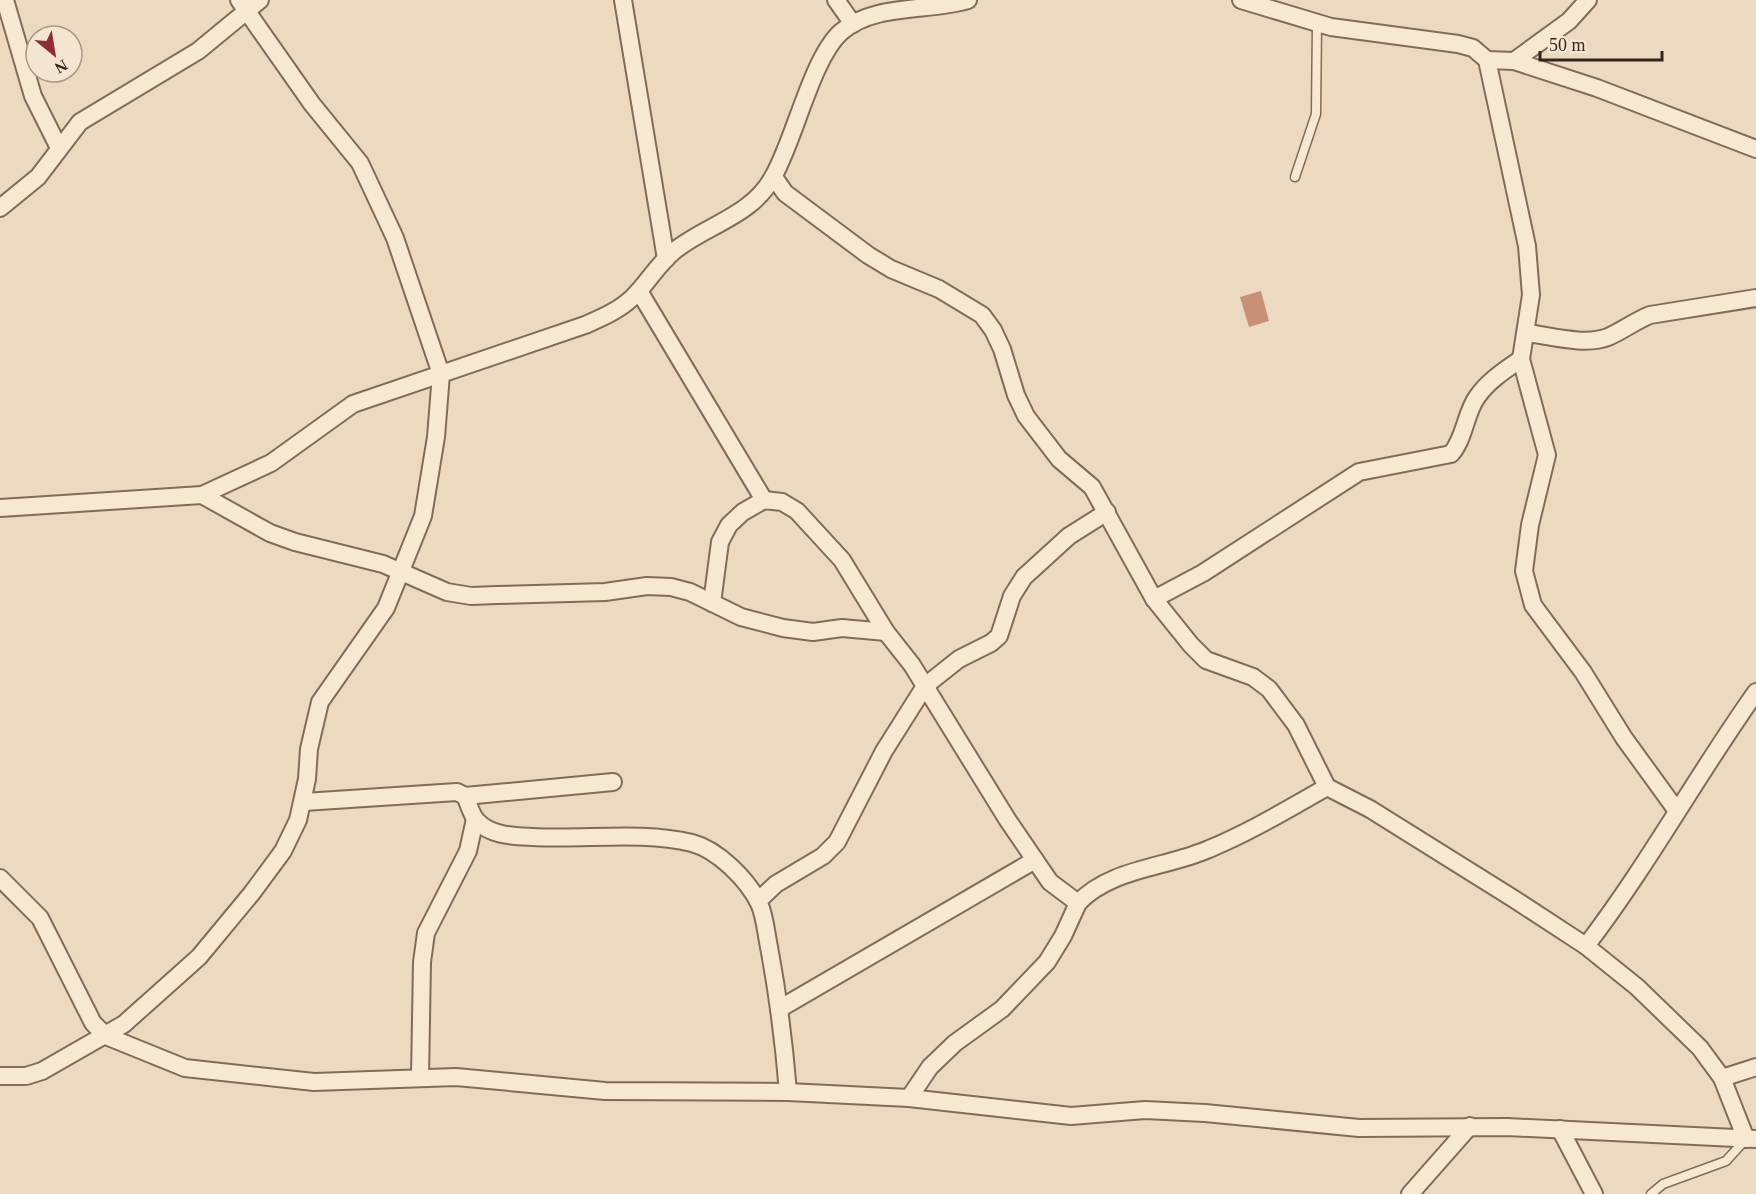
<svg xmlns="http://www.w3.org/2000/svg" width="1756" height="1194" font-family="'Times New Roman',serif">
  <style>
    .building { fill: #c89077 }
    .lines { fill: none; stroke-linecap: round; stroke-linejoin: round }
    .lane-casing { stroke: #836b59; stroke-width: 11 }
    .street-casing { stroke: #836b59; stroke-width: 20 }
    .lane { stroke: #f7e8d2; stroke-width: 8 }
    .street { stroke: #f7e8d2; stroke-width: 16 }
  </style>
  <rect width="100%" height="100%" fill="#ebdac0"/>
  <path class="building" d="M1261,291L1269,321L1249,327L1240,297Z"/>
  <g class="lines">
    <g class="lane-casing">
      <g id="lane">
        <path d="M1295,177L1316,114L1317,23"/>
        <path d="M1651,1194L1663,1184L1726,1161L1745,1140"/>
      </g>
    </g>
    <g class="street-casing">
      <g id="street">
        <path d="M5,0L33,96L59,148"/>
        <path d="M623,0L666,259"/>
        <path d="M836,0L853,24"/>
        <path d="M1241,0L1331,27L1458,44L1473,48L1487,60L1527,246L1531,295L1521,359L1547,455L1530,525L1524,571L1533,605L1583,672L1624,738L1677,811"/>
        <path d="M1487,60L1514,61L1597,88L1756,149"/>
        <path d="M1514,61L1569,21L1588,0"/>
        <path d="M774,177L785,193L868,255L891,269L939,289L982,315L993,330L1002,349L1016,395L1026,416L1059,459L1092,487L1154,599L1191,645L1206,660L1253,677L1269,689L1296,725L1327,787L1370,809L1514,899L1586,946L1637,987L1700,1048L1722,1078L1746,1139"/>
        <path d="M0,208L38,177L80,122L198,51L260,0"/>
        <path d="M639,291L764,500"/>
        <path d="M1527,333C1551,336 1585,346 1608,337C1622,331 1635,321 1650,315L1756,298"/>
        <path d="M202,495L270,533L295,542L383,564L447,592L471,596L497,595L605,592L647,586L671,587L690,592L741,617L783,628L813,632L842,628L886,632"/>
        <path d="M0,508L202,495L271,463L353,404L585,325C601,318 618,311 632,298C647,284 657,265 674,251C708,224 753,216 774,175C795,138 812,58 841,32C874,3 929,12 968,0"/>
        <path d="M1154,599L1203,573L1359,472L1451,454C1465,438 1465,414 1477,397C1488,381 1505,370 1521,359"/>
        <path d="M712,603L720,542L729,525L743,512L764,500L782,502L797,511L842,560L886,632L912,665L1007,819L1050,882L1078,903L1063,936L1047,962L1002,1009L955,1043L930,1067L909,1098"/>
        <path d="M465,796L613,782"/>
        <path d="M304,802L457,792L465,796C469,804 471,815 477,821C491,836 513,836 532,837C585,840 641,831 692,843C718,850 747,879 759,903C765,916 766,933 769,947C778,995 784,1043 788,1092"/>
        <path d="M0,878L40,918L93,1023L106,1036L185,1068L314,1082L456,1077L605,1091L788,1092L909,1098L1071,1116L1145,1110L1205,1113L1359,1128L1507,1127L1756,1139"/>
        <path d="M758,901L776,884L823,856L837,842L884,751L925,686L959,659L991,643L999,636L1012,596L1024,577L1069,536L1107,512"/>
        <path d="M1078,903C1111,868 1166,868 1209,849C1250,832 1288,809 1327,787"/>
        <path d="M1586,946C1648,865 1697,775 1756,692"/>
        <path d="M779,1009L1035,860"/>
        <path d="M0,1076H26L42,1071L124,1024L199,957L252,893L283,851L298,820L307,779L309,749L320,702L386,608L423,516L436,437L441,374L395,238L360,163L312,104L239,0"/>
        <path d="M420,1077L422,962L426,933L468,851L475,819"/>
        <path d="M1722,1078L1756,1067"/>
        <path d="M1560,1129L1594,1194"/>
        <path d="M1410,1194L1470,1126"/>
      </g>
    </g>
    <use href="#lane" class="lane"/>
    <use href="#street" class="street"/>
  </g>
  <g transform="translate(54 54) rotate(150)"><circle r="28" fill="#f3e5cf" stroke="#a79888" stroke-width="1.5"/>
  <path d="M0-4.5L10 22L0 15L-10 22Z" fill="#902c38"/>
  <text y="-9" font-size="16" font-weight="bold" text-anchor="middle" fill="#34251d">N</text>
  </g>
  <path d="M1540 51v9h122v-9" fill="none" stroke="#34251d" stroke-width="3"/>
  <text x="1549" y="51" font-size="18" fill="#34251d" stroke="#f3e5cf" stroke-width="4.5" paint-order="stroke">50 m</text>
</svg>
